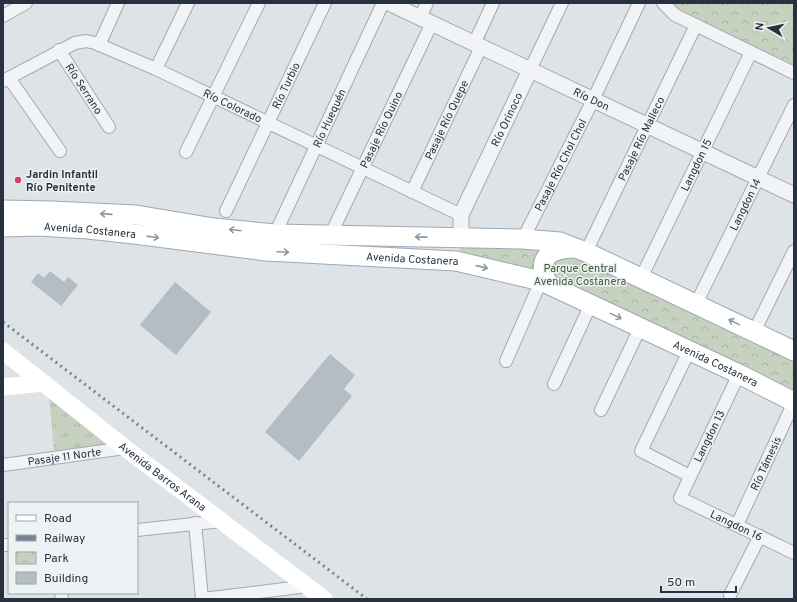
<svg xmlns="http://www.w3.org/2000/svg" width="797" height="602" font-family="Overpass,sans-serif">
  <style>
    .grass { fill: url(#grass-tufts) }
    .park { fill: url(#park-crowns) }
    .building { fill: #b5bdc4 }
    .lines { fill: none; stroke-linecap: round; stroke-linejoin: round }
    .minor-casing { stroke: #a3aab2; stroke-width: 14 }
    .tertiary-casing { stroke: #a3aab2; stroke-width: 17 }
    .primary-casing { stroke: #9da9b3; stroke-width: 21 }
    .minor { stroke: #f1f3f6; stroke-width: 12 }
    .tertiary { stroke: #f1f3f6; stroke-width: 15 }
    .secondary { stroke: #fff; stroke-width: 17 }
    .primary { stroke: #fff; stroke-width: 19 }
    .rail { stroke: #788491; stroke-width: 3; stroke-dasharray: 2 4; stroke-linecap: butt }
    .oneway { stroke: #93989e }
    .poi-dot { fill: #cd4367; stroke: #edf2f5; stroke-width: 1.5 }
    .labels { text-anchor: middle; stroke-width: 3; stroke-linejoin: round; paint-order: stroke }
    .street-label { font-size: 11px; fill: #27323e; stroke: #edf2f5 }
    .poi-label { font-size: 11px; font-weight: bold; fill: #27323e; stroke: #edf2f5; text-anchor: start }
    .park-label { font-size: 11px; fill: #405a35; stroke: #edf2f5 }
  </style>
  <defs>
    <pattern id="grass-tufts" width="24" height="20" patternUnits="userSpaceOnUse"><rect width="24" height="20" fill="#c6d1bf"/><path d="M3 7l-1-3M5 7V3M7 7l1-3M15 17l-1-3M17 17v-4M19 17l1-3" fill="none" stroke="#aab4a5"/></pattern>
    <pattern id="park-crowns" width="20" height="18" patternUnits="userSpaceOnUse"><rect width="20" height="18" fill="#c6d1bf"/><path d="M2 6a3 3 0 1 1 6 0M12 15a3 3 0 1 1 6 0" fill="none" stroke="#aab4a5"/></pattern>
  </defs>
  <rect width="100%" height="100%" fill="#dee3e8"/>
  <path class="grass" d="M49,394L108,443L107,447L54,452Z"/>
  <g class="park">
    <path d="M666,3H794V69Z"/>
    <path d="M462,240L560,245L794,354V399L542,279L458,259Z"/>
  </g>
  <g class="building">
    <path d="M50,271L64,282L68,277L78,285L61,306L31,282L38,273L44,278Z"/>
    <path d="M175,282L211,312L176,355L140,325Z"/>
    <path d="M330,354L355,375L344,389L352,396L299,461L265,432Z"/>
  </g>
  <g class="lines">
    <g class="minor-casing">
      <g id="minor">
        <path d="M663,3L675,15L794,73"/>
        <path d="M3,16L26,3"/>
        <path d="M420,18L427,3"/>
        <path d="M474,44L493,3"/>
        <path d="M99,45L118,3"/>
        <path id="s1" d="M59,50L109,127"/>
        <path d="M156,69L188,3"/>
        <path d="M530,70L562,3"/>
        <path d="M9,78L60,151"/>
        <path id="s2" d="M3,81L75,43L86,41L95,43L156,69L461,215"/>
        <path d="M186,152L259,3"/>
        <path id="s3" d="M412,192L481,47"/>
        <path id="s4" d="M226,211L325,3"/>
        <path id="s5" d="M275,234L383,3"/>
        <path id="s6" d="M330,236L432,23"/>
        <path id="s7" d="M523,239L593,100L639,3"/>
        <path id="s8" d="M586,252L696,25"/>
        <path id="s9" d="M641,278L751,52"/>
        <path id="s10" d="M696,304L794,105"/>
        <path d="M754,332L794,251"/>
        <path d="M689,351L641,451L690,476"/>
        <path d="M506,361L541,281"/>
        <path id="s11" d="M739,374L680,498L794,553"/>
        <path d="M554,384L591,304"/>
        <path d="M601,410L640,328"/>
        <path id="s12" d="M3,465L125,448"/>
        <path d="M195,523L202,599"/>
        <path id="s13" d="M737,525L794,402"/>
        <path d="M137,530L222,521"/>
        <path d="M3,545H9"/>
        <path d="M61,593L62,599"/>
        <path d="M730,595L760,536"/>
        <path d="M203,599L308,586"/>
      </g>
    </g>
    <g class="tertiary-casing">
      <g id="tertiary">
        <path id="s14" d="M389,3L794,195"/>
        <path id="s15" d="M460,238L461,229V215L530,70"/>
      </g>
    </g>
    <g class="primary-casing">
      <g id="primary">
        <path d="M3,210L52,211L136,215L214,228L275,234L523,239L560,242L586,252L794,351"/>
        <path id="s17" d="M3,227L38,226L88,229L134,234L266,251L456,261L541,281L739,374L794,402"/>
        <path d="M547,283C537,258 548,249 573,248"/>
      </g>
    </g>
    <use href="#minor" class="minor"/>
    <use href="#tertiary" class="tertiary"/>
    <g class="secondary">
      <path id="s16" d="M3,351L125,448L324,599"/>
      <path d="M3,387L44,383"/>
    </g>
    <use href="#primary" class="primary"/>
    <path class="rail" d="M3,322L367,599"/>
  </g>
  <defs><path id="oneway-shaft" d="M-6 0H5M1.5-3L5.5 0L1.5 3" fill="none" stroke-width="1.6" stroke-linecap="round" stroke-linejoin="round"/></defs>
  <g class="oneway">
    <use href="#oneway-shaft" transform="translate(106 214) rotate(-176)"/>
    <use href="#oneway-shaft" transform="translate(235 230) rotate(-173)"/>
    <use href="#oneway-shaft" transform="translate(153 237) rotate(8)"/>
    <use href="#oneway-shaft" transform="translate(421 237) rotate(-179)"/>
    <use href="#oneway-shaft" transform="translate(283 252) rotate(3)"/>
    <use href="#oneway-shaft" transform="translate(482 267) rotate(13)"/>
    <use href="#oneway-shaft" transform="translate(616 316) rotate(26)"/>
    <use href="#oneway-shaft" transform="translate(734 322) rotate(-154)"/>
  </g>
  <circle class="poi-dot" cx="18" cy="180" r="4"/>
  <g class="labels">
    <g class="street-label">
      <text dy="4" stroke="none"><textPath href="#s4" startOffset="139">Río Turbio</textPath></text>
      <text dy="4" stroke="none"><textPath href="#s1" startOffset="46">Río Serrano</textPath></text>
      <text dy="4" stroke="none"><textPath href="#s14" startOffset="224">Río Don</textPath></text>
      <text dy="4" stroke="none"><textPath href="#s2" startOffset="253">Río Colorado</textPath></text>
      <text dy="4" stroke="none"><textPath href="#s5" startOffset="128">Río Huequén</textPath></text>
      <text dy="4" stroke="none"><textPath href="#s3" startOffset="80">Pasaje Río Quepe</textPath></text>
      <text dy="4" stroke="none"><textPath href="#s15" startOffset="129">Río Orinoco</textPath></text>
      <text dy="4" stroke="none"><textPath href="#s6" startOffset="118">Pasaje Río Quino</textPath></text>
      <text dy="4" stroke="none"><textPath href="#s8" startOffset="126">Pasaje Río Malleco</textPath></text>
      <text dy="4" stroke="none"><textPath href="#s7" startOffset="83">Pasaje Río Chol Chol</textPath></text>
      <text dy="4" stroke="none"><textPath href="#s9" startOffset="126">Langdon 15</textPath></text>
      <text dy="4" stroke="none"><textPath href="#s10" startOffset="111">Langdon 14</textPath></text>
      <text dy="4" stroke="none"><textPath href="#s17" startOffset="87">Avenida Costanera</textPath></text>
      <text dy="4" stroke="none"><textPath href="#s17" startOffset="411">Avenida Costanera</textPath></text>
      <text dy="4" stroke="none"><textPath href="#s17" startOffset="735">Avenida Costanera</textPath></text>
      <text transform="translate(709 436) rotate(-64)" y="4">Langdon 13</text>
      <text dy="4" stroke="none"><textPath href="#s12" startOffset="62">Pasaje 11 Norte</textPath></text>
      <text dy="4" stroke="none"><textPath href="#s13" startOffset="68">Río Támesis</textPath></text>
      <text dy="4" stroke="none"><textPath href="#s16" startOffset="203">Avenida Barros Arana</textPath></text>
      <text dy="4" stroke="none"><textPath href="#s11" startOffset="200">Langdon 16</textPath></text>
    </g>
    <g class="poi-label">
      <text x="26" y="178">Jardin Infantil<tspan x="26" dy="13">Río Penitente</tspan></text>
    </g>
    <g class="park-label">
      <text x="580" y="272">Parque Central<tspan x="580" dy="13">Avenida Costanera</tspan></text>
    </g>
  </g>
  <rect width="797" height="602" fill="none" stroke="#27323e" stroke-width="8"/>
  <rect x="8" y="502" width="130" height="92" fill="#edf2f5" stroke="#9ea5ac"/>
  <rect x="16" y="515" width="20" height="6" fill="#ffffff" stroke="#9ea5ac"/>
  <text x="44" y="522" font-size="12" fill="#27323e">Road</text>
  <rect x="16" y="535" width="20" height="6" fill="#788491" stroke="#9ea5ac"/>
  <text x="44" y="542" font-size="12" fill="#27323e">Railway</text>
  <rect x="16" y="552" width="20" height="12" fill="url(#park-crowns)" stroke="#9ea5ac"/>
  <text x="44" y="562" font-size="12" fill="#27323e">Park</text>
  <rect x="16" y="572" width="20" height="12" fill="#b5bdc4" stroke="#9ea5ac"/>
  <text x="44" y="582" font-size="12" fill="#27323e">Building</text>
  <g transform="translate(769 28) rotate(279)" stroke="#edf2f5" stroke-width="3" paint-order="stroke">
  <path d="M0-3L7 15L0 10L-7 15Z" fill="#27323e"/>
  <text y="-6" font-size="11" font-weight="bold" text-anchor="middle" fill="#27323e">N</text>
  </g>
  <path d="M661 586v6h75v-6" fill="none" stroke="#27323e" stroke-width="2"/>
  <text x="667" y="586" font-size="12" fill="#27323e" stroke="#edf2f5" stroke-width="3" paint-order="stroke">50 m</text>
</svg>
